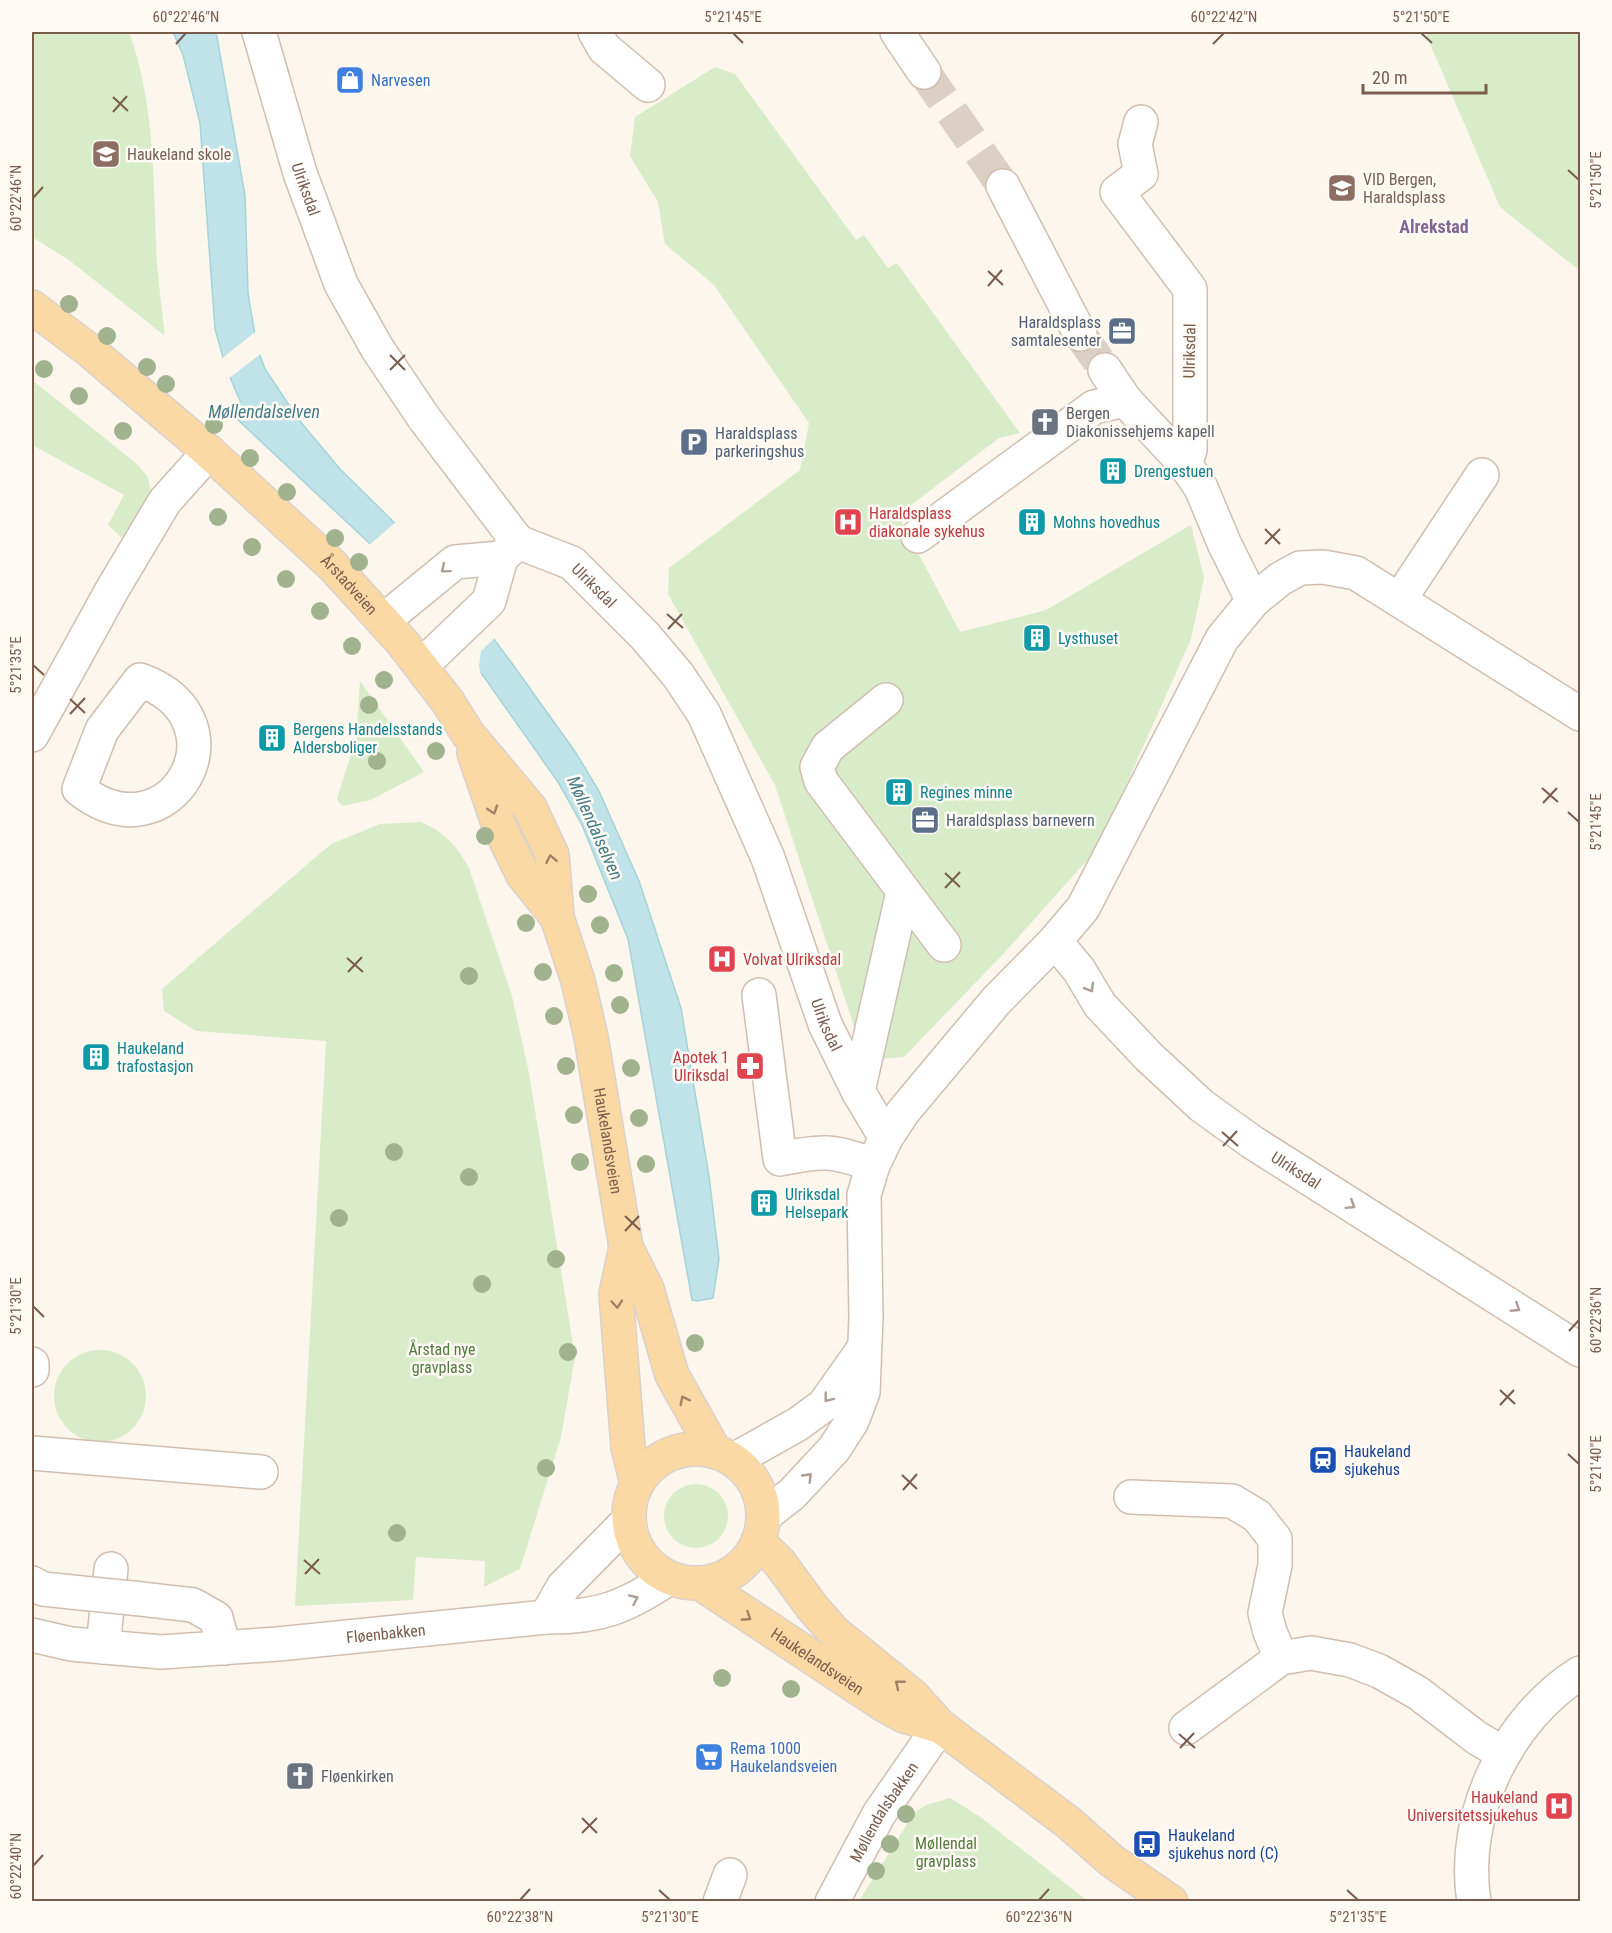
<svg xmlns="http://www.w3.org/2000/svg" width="1612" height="1933" font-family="'Roboto Condensed',sans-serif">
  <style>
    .green { fill: #d8ecc9 }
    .water { fill: #bfe3e8; stroke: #a5d3da; stroke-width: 1.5 }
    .pier { fill: #fdf6ec }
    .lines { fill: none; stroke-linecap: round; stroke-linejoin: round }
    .minor-tunnel { stroke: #dcd0c4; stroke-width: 33; stroke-dasharray: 33 16; stroke-linecap: butt }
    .minor-casing { stroke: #d1beb0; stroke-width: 36 }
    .major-casing { stroke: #dad1cd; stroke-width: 36 }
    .minor { stroke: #fff; stroke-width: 33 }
    .major { stroke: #fbd9a5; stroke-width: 33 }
    .minor-bridge-casing { stroke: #d1beb0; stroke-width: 36; stroke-linecap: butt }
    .minor-bridge { stroke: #fff; stroke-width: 33 }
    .tree { fill: #a0b28e }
    .oneway { stroke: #af9d94 }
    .oneway2 { stroke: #a18267 }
    .ticks { fill: none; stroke: #7a5c4d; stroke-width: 2 }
    .labels { text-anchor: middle; stroke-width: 5; stroke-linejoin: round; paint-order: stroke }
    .shop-label { font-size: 16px; fill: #366cbe; stroke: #fffaf3; text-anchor: start }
    .education-label { font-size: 16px; fill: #785e54; stroke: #fffaf3; text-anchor: start }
    .street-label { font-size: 16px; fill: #7a5c4d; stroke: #fffaf3 }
    .service-label { font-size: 16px; fill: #4e5e75; stroke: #fffaf3; text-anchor: start }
    .worship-label { font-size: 16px; fill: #5b616d; stroke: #fffaf3; text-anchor: start }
    .culture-label { font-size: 16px; fill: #0d838f; stroke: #fffaf3; text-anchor: start }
    .health-label { font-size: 16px; fill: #be3a42; stroke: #fffaf3; text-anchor: start }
    .park-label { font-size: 16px; fill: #537a41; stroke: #fffaf3 }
    .transit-label { font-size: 16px; fill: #164399; stroke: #fffaf3; text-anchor: start }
    .neighbourhood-label { font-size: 18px; font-weight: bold; fill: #846695; stroke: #fffaf3 }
    .water-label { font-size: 18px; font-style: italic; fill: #437c86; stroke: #fffaf3 }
    .neatline { fill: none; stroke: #7a5c4d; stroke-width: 2 }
    .ticks-label { font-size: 15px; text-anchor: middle; fill: #7a5c4d }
  </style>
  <rect width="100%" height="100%" fill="#fdf6ec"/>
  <g class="green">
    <path d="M32,32H129C156,106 153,185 157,263C159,287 162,311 165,336L69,260L32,237Z"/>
    <path d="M1425,32H1580V271L1500,207Z"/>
    <path d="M715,67L735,74L856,240L864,235L888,268L897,263L1020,433L999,438L898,515L960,632L1046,610L1191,525L1204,578L1191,639L1098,848L1006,951L904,1057L865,1060L775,785L668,594L669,568L800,470L809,423L714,285L665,244L658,202L630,156L635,117Z"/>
    <path d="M32,380L137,464L148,477L151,492L122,538L108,525L124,495L32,445Z"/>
    <path d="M360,681L424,772L371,800L342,806L337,799L356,738Z"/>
    <path d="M421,822C445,832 456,845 469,868L512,996L529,1073L575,1357L561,1437L520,1569L484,1587L485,1561L416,1557L413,1600L295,1606L326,1041L196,1031L164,1011L162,989L331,844L380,824Z"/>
    <circle cx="100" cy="1396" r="46"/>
    <circle cx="696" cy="1516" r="32"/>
    <path d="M950,1798L979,1816L1088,1901H859L914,1813L926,1805Z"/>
  </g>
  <path class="water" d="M173,32H215L217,37L245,195L248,293L257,347L265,369L299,420L340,469L412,540L462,596L511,662L576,753L599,791L639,881L681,1008L709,1176L719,1259L713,1298L697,1301L692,1300L628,939L582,825L558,782L484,677L383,556L236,418L241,403L226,368L215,329L200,123L183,55Z"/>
  <g class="pier">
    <path d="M258,330L262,353L228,379L221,359Z"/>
    <path d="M397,521L465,594L496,637L481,651L479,666L482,680L368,546Z"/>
  </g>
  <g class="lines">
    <g class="minor-tunnel">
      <path d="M924,72L1003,186"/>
      <path d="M1080,334L1105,370"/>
    </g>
    <g class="minor-casing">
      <g id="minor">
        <path id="s1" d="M259,32L300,173L341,284L377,348L424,418L518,542L572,563L645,636L678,675L704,714L768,858L825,1024L858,1091L886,1138"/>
        <path d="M595,32L604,48L648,85"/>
        <path d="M897,32L924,72"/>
        <path d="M1141,122L1135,144L1141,174L1117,192L1190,289V450L1185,464L1201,488L1225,545L1253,601"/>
        <path d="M1003,186L1080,334"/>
        <path d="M1105,370L1125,400"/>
        <path d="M918,536L1094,407L1125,400L1185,464"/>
        <path d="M1400,599L1482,475"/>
        <path d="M383,621L455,562L501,558"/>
        <path d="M421,666L489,601L501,558L518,542"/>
        <path d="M140,680C251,720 170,862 79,789L102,730Z"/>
        <path d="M886,700L828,747L817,767L821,781L944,945"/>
        <path d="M32,735L112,590L165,501L209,452"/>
        <path id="s2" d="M1055,941L1079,970L1100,1005L1148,1056L1202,1106L1252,1142L1580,1350"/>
        <path d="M759,995L780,1159C821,1150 834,1150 873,1165"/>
        <path d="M858,1091L903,892"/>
        <path d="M32,1370V1364"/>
        <path d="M32,1453L261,1472"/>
        <path d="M734,1460L798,1424L824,1405L862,1351"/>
        <path d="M1131,1497L1232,1501L1257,1516L1275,1539V1565L1265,1613L1270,1632L1281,1658"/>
        <path d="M764,1516L792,1494L834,1449L852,1421L863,1392L866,1317L864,1195L873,1165L886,1138L903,1112L996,1001L1055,941L1083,908L1222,639L1253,601L1280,579L1300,568L1323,567L1356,573L1580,714"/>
        <path d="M32,1583L43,1589L81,1593"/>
        <path d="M132,1598L193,1605L216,1618L224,1648"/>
        <path d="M546,1617L563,1587L629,1520"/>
        <path id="s3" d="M32,1635L71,1644L161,1652L278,1644L546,1617C598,1618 626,1607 669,1578"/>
        <path d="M103,1647L111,1569"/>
        <path d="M1186,1728L1281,1658L1311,1653L1350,1660L1379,1671L1418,1693L1477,1738L1504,1754"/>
        <path d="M720,1902L730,1875"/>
        <path id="s4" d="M832,1902L879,1814L940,1726"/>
        <path d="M1474,1902C1460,1815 1507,1719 1580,1673"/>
      </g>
    </g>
    <g class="major-casing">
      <g id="major">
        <path id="s5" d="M32,307L89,350L209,452L332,565L402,642L448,702L468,734L530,808L552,855L557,917L578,981L591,1037L626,1247L647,1289L672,1375L714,1450"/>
        <path d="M474,753L499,826L523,875L557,917"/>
        <path d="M626,1247L616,1294L628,1447L637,1484"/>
        <circle cx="696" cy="1516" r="67"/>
        <path d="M758,1542L779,1562L812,1607L834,1632L913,1696L940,1726L1069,1823L1112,1861L1171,1902"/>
        <path id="s6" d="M700,1583L884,1705L904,1716L938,1726"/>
      </g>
    </g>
    <use href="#minor" class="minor"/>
    <use href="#major" class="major"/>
    <g class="minor-bridge-casing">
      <path id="minor-bridge" d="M81,1593L132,1598"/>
    </g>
    <use href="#minor-bridge" class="minor-bridge"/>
  </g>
  <g class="tree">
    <circle cx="69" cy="304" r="9"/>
    <circle cx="107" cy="336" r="9"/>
    <circle cx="147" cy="367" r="9"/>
    <circle cx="44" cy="369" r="9"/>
    <circle cx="166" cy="384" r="9"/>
    <circle cx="79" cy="396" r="9"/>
    <circle cx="214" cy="425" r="9"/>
    <circle cx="123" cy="431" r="9"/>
    <circle cx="250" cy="458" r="9"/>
    <circle cx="287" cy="492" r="9"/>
    <circle cx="218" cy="517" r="9"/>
    <circle cx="335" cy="538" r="9"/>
    <circle cx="252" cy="547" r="9"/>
    <circle cx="359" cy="562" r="9"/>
    <circle cx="286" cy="579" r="9"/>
    <circle cx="320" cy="611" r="9"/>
    <circle cx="352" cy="646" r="9"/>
    <circle cx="384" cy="680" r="9"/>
    <circle cx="369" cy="705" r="9"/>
    <circle cx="436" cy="751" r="9"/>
    <circle cx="377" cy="761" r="9"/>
    <circle cx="485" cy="836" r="9"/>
    <circle cx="588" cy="894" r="9"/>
    <circle cx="526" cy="923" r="9"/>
    <circle cx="600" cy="925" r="9"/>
    <circle cx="543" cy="972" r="9"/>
    <circle cx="614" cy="973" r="9"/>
    <circle cx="469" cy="976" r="9"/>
    <circle cx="620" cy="1005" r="9"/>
    <circle cx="554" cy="1016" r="9"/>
    <circle cx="566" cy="1066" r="9"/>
    <circle cx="631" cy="1068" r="9"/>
    <circle cx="574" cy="1115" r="9"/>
    <circle cx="639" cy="1118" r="9"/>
    <circle cx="394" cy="1152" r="9"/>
    <circle cx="580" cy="1162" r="9"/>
    <circle cx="646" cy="1164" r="9"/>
    <circle cx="469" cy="1177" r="9"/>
    <circle cx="339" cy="1218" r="9"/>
    <circle cx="556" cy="1259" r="9"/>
    <circle cx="482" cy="1284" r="9"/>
    <circle cx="695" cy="1343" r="9"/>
    <circle cx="568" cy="1352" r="9"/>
    <circle cx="546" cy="1468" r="9"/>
    <circle cx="397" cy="1533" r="9"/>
    <circle cx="722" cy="1678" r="9"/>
    <circle cx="791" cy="1689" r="9"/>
    <circle cx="906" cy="1814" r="9"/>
    <circle cx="890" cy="1844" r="9"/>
    <circle cx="876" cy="1871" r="9"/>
  </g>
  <defs><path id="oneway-chevron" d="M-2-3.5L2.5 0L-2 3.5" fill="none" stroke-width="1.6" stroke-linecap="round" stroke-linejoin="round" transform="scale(1.5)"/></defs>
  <g class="oneway">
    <use href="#oneway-chevron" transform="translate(445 569) rotate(140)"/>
    <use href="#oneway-chevron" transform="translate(1090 988) rotate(59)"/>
    <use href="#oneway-chevron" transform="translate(1351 1205) rotate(32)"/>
    <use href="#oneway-chevron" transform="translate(1516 1308) rotate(33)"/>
    <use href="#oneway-chevron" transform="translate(828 1398) rotate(128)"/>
    <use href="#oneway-chevron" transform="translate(808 1477) rotate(-46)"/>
    <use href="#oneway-chevron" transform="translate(634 1599) rotate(-24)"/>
  </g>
  <g class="oneway2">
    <use href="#oneway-chevron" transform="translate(493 810) rotate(72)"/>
    <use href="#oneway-chevron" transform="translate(551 859) rotate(-101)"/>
    <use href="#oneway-chevron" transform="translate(617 1304) rotate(85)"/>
    <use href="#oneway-chevron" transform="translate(684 1400) rotate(-117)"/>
    <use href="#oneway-chevron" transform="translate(747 1617) rotate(33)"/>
    <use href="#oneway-chevron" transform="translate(899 1684) rotate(-141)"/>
  </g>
  <path class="ticks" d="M733,33L743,43M1421,33L1432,43M176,44L186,33M1213,44L1224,33M113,97L128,111M113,112L127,96M1568,170L1579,180M33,198L43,187M988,271L1003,285M988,286L1002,270M390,355L405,370M390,370L405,355M1265,529L1280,544M1265,544L1280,529M667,614L683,628M668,629L682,614M33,665L44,675M70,699L85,713M70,714L85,698M1542,788L1558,802M1543,803L1557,788M1568,812L1579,822M945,873L960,887M945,888L960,872M347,958L363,972M348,972L362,957M1222,1132L1238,1146M1223,1146L1237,1131M625,1216L640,1230M625,1231L639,1216M33,1306L44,1317M1569,1331L1579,1320M1500,1390L1515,1404M1500,1405L1514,1390M1568,1454L1579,1464M902,1475L917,1489M903,1490L917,1474M304,1560L320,1574M305,1574L319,1559M1179,1734L1195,1748M1180,1748L1194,1733M582,1818L597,1833M582,1833L597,1818M33,1866L43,1855M659,1890L670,1900M1347,1890L1358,1900M520,1900L530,1889M1039,1900L1049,1889"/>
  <defs>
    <g id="shop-square" transform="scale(1.5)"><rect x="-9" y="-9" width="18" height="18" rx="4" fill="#3f7fe0" stroke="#fffaf3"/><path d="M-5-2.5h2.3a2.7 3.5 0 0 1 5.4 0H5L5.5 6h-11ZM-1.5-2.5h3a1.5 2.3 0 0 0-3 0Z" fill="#fff"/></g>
    <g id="school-square" transform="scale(1.5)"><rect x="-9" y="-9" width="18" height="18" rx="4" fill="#8d6e63" stroke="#fffaf3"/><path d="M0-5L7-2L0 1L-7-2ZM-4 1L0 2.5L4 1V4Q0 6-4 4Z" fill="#fff"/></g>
    <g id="university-square" transform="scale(1.5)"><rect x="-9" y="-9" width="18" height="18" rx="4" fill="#8d6e63" stroke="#fffaf3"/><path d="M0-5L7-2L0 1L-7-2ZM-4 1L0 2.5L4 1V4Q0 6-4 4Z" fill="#fff"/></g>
    <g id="office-square" transform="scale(1.5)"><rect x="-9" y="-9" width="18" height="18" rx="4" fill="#5c6f8a" stroke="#fffaf3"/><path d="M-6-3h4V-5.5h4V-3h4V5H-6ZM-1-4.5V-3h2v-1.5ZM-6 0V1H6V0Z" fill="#fff"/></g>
    <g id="church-square" transform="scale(1.5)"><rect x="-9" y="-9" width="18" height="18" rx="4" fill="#6b7280" stroke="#fffaf3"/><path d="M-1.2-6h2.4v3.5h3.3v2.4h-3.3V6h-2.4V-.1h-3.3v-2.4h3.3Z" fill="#fff"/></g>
    <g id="parking-square" transform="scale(1.5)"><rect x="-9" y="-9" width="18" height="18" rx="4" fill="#5c6f8a" stroke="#fffaf3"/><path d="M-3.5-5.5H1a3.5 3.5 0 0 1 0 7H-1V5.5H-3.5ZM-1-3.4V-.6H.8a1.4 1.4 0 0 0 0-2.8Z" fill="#fff"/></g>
    <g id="building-square" transform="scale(1.5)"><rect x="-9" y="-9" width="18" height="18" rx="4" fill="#0f9aa8" stroke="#fffaf3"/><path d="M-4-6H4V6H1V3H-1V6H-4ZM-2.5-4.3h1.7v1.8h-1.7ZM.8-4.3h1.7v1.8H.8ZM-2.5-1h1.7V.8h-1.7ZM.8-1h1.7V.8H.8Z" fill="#fff"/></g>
    <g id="hospital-square" transform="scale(1.5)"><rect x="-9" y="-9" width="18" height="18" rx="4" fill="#e0444e" stroke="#fffaf3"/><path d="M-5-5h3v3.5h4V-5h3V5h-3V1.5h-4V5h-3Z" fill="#fff"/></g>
    <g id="pharmacy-square" transform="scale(1.5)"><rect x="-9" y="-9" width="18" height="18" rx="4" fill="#e0444e" stroke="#fffaf3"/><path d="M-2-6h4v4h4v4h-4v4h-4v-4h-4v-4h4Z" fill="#fff"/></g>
    <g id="station-square" transform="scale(1.5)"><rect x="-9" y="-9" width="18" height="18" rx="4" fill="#1a4fb4" stroke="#fffaf3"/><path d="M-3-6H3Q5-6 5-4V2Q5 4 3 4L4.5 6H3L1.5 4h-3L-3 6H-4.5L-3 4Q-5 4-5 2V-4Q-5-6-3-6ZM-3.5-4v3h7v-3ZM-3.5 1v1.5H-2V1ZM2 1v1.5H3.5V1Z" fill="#fff"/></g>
    <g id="supermarket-square" transform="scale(1.5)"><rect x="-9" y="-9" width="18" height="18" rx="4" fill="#3f7fe0" stroke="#fffaf3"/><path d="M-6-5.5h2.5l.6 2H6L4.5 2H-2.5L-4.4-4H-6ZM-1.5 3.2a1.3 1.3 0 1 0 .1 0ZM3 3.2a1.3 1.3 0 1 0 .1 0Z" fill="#fff"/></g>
    <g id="bus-square" transform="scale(1.5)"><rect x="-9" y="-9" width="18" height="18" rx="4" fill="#1a4fb4" stroke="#fffaf3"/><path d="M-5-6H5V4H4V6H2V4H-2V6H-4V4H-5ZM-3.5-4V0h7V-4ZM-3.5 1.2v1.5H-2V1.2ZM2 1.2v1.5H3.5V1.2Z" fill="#fff"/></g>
  </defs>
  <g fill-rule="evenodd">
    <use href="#shop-square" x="350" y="80"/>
    <use href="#school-square" x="106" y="154"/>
    <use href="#university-square" x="1342" y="188"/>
    <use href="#office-square" x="1122" y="331"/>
    <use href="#church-square" x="1045" y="422"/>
    <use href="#parking-square" x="694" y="442"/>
    <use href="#building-square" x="1113" y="471"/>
    <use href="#hospital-square" x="848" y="522"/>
    <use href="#building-square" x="1032" y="522"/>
    <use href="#building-square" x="1037" y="638"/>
    <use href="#building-square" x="272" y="738"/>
    <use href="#building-square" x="899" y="792"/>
    <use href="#office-square" x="925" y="820"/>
    <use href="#hospital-square" x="722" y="959"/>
    <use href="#building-square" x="96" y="1057"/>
    <use href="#pharmacy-square" x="750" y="1066"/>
    <use href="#building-square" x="764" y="1203"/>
    <use href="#station-square" x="1323" y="1460"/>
    <use href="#supermarket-square" x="709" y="1757"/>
    <use href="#church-square" x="300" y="1776"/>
    <use href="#hospital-square" x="1559" y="1806"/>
    <use href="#bus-square" x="1147" y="1844"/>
  </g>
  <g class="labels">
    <g class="shop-label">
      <text x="371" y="86">Narvesen</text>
      <text x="730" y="1754">Rema 1000<tspan x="730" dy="18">Haukelandsveien</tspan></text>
    </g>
    <g class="education-label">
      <text x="127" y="160">Haukeland skole</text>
      <text x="1363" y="185">VID Bergen,<tspan x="1363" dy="18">Haraldsplass</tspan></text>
    </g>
    <g class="street-label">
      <text dy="6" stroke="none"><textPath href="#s1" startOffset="164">Ulriksdal</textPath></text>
      <text transform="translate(1189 351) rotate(-89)" y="6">Ulriksdal</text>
      <text dy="6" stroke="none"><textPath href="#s5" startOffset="422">Årstadveien</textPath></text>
      <text dy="6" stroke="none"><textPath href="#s1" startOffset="668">Ulriksdal</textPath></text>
      <text dy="6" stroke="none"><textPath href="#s1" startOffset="1172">Ulriksdal</textPath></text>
      <text dy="6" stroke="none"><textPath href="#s5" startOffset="1054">Haukelandsveien</textPath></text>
      <text dy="6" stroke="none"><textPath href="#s2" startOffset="336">Ulriksdal</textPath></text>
      <text dy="6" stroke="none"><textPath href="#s3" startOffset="356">Fløenbakken</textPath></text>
      <text dy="6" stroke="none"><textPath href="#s6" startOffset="141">Haukelandsveien</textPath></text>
      <text dy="6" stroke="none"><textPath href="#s4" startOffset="104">Møllendalsbakken</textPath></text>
    </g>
    <g class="service-label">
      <text x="1101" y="328" text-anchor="end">Haraldsplass<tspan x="1101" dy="18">samtalesenter</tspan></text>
      <text x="715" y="439">Haraldsplass<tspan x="715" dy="18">parkeringshus</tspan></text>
      <text x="946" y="826">Haraldsplass barnevern</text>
    </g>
    <g class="worship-label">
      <text x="1066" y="419">Bergen<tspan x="1066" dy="18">Diakonissehjems kapell</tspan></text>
      <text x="321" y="1782">Fløenkirken</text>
    </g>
    <g class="culture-label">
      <text x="1134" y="477">Drengestuen</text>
      <text x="1053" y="528">Mohns hovedhus</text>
      <text x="1058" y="644">Lysthuset</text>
      <text x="293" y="735">Bergens Handelsstands<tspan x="293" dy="18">Aldersboliger</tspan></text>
      <text x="920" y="798">Regines minne</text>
      <text x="117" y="1054">Haukeland<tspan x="117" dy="18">trafostasjon</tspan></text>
      <text x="785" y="1200">Ulriksdal<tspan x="785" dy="18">Helsepark</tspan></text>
    </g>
    <g class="health-label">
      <text x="869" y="519">Haraldsplass<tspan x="869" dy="18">diakonale sykehus</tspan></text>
      <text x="743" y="965">Volvat Ulriksdal</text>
      <text x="729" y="1063" text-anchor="end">Apotek 1<tspan x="729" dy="18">Ulriksdal</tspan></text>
      <text x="1538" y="1803" text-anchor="end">Haukeland<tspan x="1538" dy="18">Universitetssjukehus</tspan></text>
    </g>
    <g class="park-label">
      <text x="442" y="1355">Årstad nye<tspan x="442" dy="18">gravplass</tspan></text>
      <text x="946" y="1849">Møllendal<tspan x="946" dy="18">gravplass</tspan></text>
    </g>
    <g class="transit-label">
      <text x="1344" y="1457">Haukeland<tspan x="1344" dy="18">sjukehus</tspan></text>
      <text x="1168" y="1841">Haukeland<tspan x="1168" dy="18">sjukehus nord (C)</tspan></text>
    </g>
    <g class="neighbourhood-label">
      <text x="1434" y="233">Alrekstad</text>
    </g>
    <g class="water-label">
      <text x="264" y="418">Møllendalselven</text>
      <text transform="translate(595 828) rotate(66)" y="6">Møllendalselven</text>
    </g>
  </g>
  <rect width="1612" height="1933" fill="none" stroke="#fffaf3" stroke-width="66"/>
  <path d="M1363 84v9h123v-9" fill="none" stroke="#7a5c4d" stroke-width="3"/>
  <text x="1372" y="84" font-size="18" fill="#7a5c4d" stroke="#fffaf3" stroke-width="4.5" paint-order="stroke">20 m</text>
  <rect x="33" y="33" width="1546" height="1867" class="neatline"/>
  <g class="ticks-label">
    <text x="186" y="22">60°22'46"N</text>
    <text x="733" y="22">5°21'45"E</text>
    <text x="1224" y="22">60°22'42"N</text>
    <text x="1421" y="22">5°21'50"E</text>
    <text transform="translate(1596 180) rotate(-90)" y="5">5°21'50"E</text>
    <text transform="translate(16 198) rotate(-90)" y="5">60°22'46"N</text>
    <text transform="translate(16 665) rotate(-90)" y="5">5°21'35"E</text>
    <text transform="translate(1596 822) rotate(-90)" y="5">5°21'45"E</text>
    <text transform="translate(16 1306) rotate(-90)" y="5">5°21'30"E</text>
    <text transform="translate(1596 1320) rotate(-90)" y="5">60°22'36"N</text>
    <text transform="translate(1596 1464) rotate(-90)" y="5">5°21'40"E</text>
    <text transform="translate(16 1866) rotate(-90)" y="5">60°22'40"N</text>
    <text x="520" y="1922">60°22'38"N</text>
    <text x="670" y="1922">5°21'30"E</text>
    <text x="1039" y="1922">60°22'36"N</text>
    <text x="1358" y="1922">5°21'35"E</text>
  </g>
</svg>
